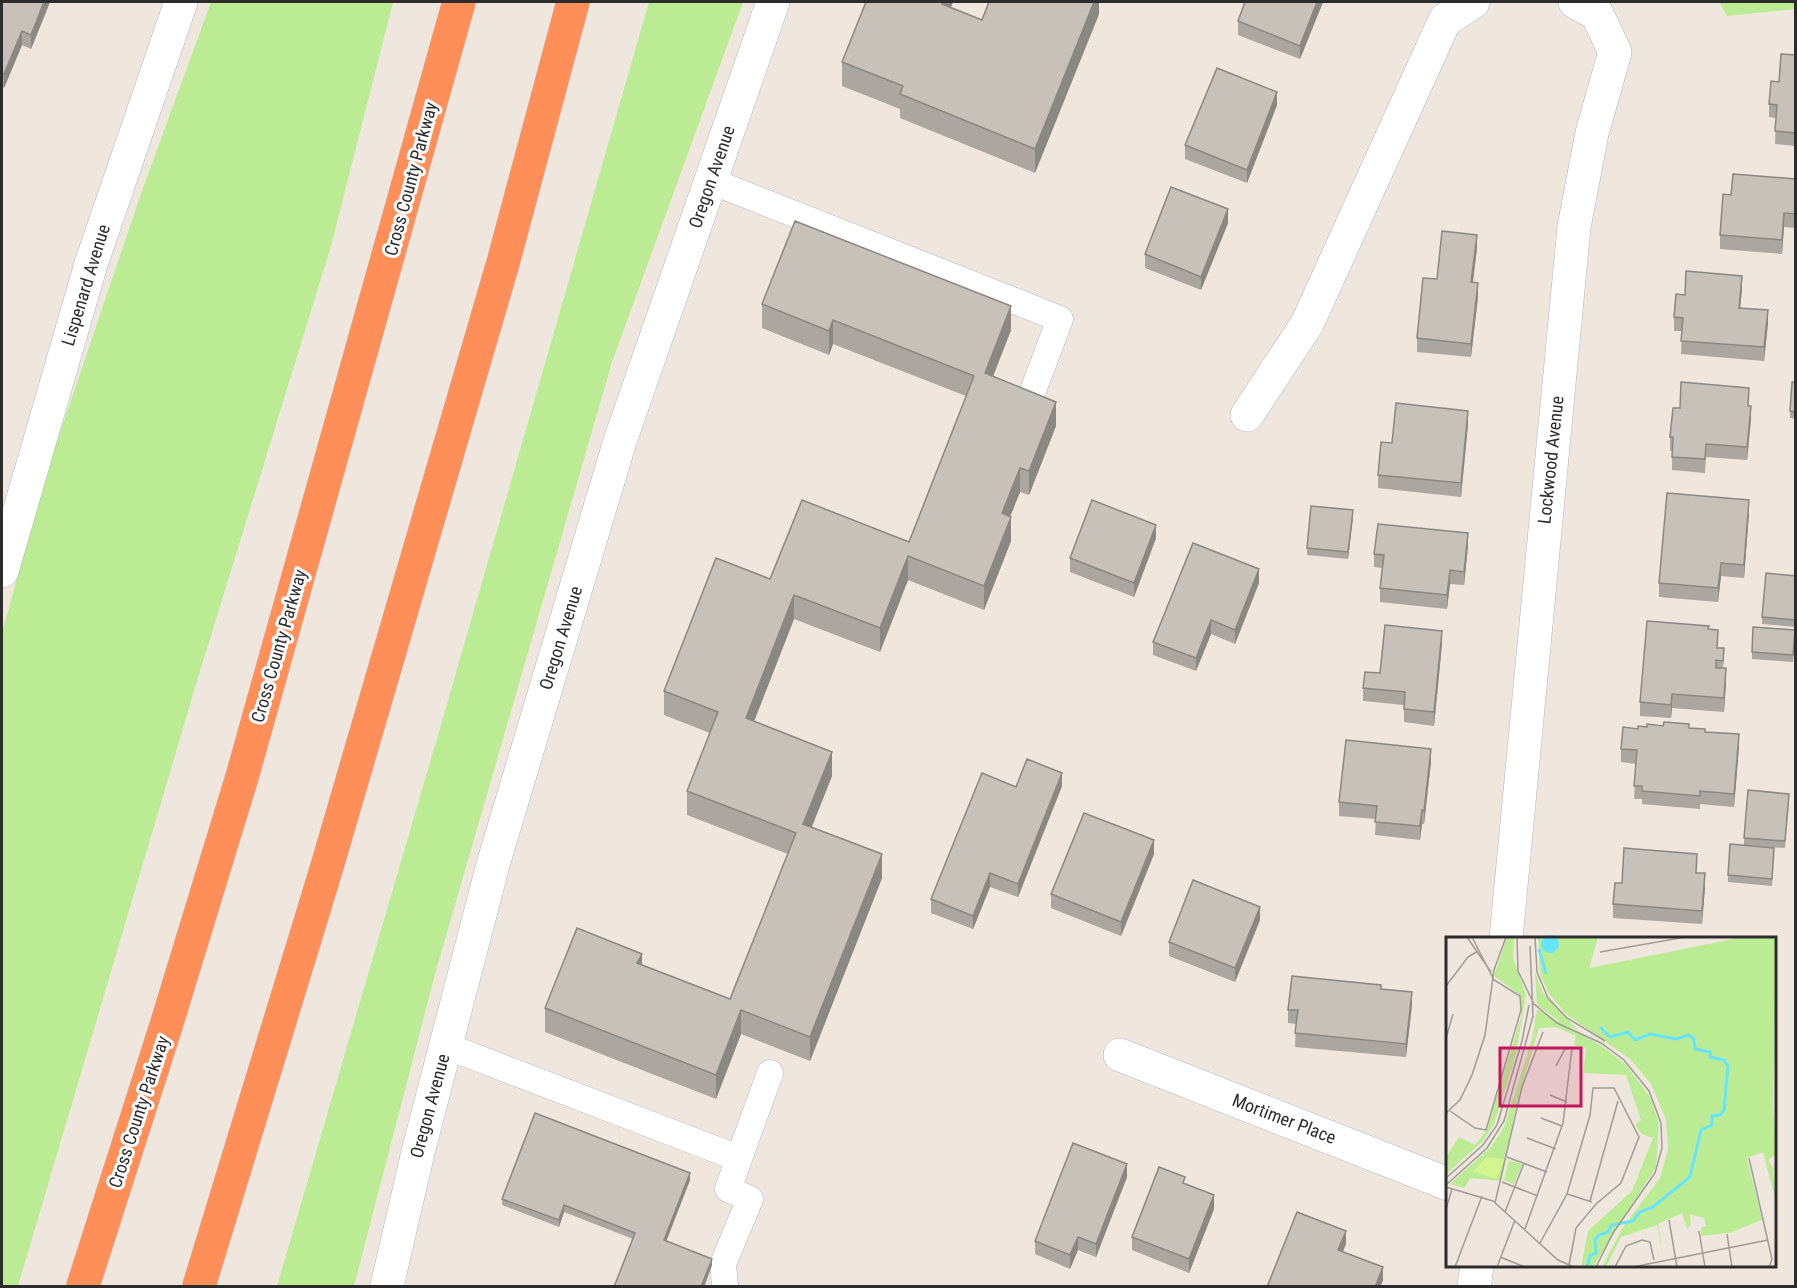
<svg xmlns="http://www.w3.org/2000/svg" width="1797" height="1288" font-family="'Roboto Condensed',sans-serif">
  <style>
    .green { fill: #bbec94 }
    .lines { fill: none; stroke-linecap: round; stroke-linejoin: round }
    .service-casing { stroke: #b1b6c2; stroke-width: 27 }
    .minor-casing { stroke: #b1b6c2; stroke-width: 34 }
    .motorway-casing { stroke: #c8c8c8; stroke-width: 34 }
    .service { stroke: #fff; stroke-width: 26 }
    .minor { stroke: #fff; stroke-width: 33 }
    .motorway { stroke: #ff8f59; stroke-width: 33 }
    .wall { fill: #aba69f }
    .shaded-wall { fill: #8b8782 }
    .building { fill: #c7c1b9; stroke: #8b8782; stroke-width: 1.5 }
    .labels { text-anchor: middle; stroke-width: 6; stroke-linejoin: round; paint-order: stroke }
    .street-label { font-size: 18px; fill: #2c2c2c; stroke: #fff }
    .inset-river { fill: none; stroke: #66e4fc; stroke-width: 3 }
    .inset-road { fill: none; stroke: #a19c97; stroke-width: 1.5 }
    .view { fill: #c2185b; fill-opacity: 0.15; stroke: #c2185b; stroke-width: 3 }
    .inset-edge { fill: none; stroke: #2c2c2c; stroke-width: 3 }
  </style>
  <rect width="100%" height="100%" fill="#efe6de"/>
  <g class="green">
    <path d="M211,2H393L331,246L197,681L18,1286H2V633L45,477L142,191Z"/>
    <path d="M649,2H743L612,362L435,974L354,1286H277L445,711Z"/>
    <path d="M1719,2H1795V9L1727,16Z"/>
  </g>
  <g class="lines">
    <g class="service-casing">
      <g id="service">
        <path d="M711,181L1060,319L1034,388"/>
        <path d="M446,1046L738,1158"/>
        <path d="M725,1286L723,1264L750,1199L728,1189L770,1073"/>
      </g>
    </g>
    <g class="minor-casing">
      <g id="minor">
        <path d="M1247,415L1307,324L1445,20L1473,2"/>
        <path d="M2,571L91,264L181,2"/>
        <path d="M1506,938L1574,227L1592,133L1615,52L1597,14L1575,2"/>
        <path d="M1120,1055L1448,1184"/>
        <path d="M387,1286L419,1148L494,861L620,441L773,2"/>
        <path d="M1474,1286L1477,1266"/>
      </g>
    </g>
    <g class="motorway-casing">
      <g id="motorway">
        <path d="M83,1286L166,1026L242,777L459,2"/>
        <path d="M199,1286L326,870L503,263L573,2"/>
      </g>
    </g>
    <use href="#service" class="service"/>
    <use href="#minor" class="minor"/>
    <use href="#motorway" class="motorway"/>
  </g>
  <g class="wall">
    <path d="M2,2H50L31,49L22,45L4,88L2,86Z"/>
    <path d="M953,2L951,8L982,20L1099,2V14L1035,173L900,118V109L842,86V62Z"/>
    <path d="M1323,2L1300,59L1238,35V21Z"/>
    <path d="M1796,55V146L1775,144L1776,118L1769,117V104L1779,82Z"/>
    <path d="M1277,105L1247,183L1185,159V145Z"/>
    <path d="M1796,179V228L1784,227L1782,254L1720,249V235L1731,195Z"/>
    <path d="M1228,223L1201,290L1145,268V254Z"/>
    <path d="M1477,248L1473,283L1478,297L1471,357L1417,352V338L1437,279Z"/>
    <path d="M1742,289L1740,308L1768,323L1764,361L1681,354L1682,331H1674V317L1685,295Z"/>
    <path d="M762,304L1011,330L993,376L1056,426L1029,495L1020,492L1010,516L1011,541L984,610L908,580L880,652L794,619L754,721L832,776L812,827L882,878L810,1061L741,1034L716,1099L545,1032V1008L642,965L730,999L788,854L687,815V791L710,733L664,715V691L770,579L909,542L966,396L833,344L829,355L762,328Z"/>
    <path d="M1796,382V419L1790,418V411Z"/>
    <path d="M1749,406L1751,419L1747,460L1706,457L1705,473L1672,470V451H1670V437Z"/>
    <path d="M1468,424L1461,497L1378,488V475L1392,443Z"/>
    <path d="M1749,513L1744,578L1721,576L1718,602L1659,597V583Z"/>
    <path d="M1353,517L1348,559L1307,555V548Z"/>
    <path d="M1156,538L1134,597L1070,572V558Z"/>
    <path d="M1468,546L1464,585L1450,584L1447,609L1380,602V588L1382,568L1374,567V554Z"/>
    <path d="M1796,576V627L1762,624V617Z"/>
    <path d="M1259,583L1235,644L1211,634L1196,671L1153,655V642Z"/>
    <path d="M1709,629L1724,661L1723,668L1726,682L1724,712L1672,708L1671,718L1640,716V702Z"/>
    <path d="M1795,637L1793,662L1752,659V652Z"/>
    <path d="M1442,644L1434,726L1404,722V705L1363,701V688L1380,673Z"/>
    <path d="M1647,727L1689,728L1705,732L1739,747L1734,807L1700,804V809L1642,804V799H1634L1636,764L1621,762V749L1638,729Z"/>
    <path d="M1431,762L1424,824H1422L1420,840L1375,835L1376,819L1339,816V802Z"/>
    <path d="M1062,786L1018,897L990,887L973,929L931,913V899L1016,787Z"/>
    <path d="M1789,801L1785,848L1744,845V838Z"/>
    <path d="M1154,854L1121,936L1051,908V894Z"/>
    <path d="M1774,855L1772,886L1728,882V875Z"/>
    <path d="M1622,883L1705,887L1702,924L1613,918V904Z"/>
    <path d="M1260,920L1235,982L1169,956V942Z"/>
    <path d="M1381,989L1412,1005L1406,1057L1295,1047L1296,1024L1288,1023V1010Z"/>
    <path d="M1127,1177L1096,1257L1078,1250L1070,1269L1035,1254V1241Z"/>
    <path d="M690,1180L666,1241L712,1265L704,1287H614L633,1239L564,1212L559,1227L502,1205V1199Z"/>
    <path d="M1214,1209L1189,1273L1132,1250V1237Z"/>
  </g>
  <g class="shaded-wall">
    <path d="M44,2H50L31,49V35Z"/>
    <path d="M943,2H953L942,28V4Z"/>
    <path d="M1094,2H1099V14L1035,173V149Z"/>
    <path d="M1317,2H1323L1300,59V46Z"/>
    <path d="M22,31V45L4,88V74Z"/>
    <path d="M1277,92V105L1247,183V170Z"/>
    <path d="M1228,209V223L1201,290V277Z"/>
    <path d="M1784,213V227L1782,254V240Z"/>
    <path d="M1477,235V248L1471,296V282Z"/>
    <path d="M1742,276V289L1739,321V308Z"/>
    <path d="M1478,283V297L1471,357V344Z"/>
    <path d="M1011,306V330L985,397V373Z"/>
    <path d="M1768,310V323L1764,361V347Z"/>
    <path d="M833,320V344L829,355V331Z"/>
    <path d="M1056,402V426L1029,495V471Z"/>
    <path d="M1751,406V419L1747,460V447Z"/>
    <path d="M1468,411V424L1461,497V483Z"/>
    <path d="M1020,468V492L1002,537V513Z"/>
    <path d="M1749,500V513L1744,578V565Z"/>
    <path d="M1353,510V517L1348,559V552Z"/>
    <path d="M1011,517V541L984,610V586Z"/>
    <path d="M1156,525V538L1134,597V583Z"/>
    <path d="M1468,533V546L1464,585V572Z"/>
    <path d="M908,556V580L880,652V628Z"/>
    <path d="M1721,563V576L1718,602V588Z"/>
    <path d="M1259,569V583L1235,644V630Z"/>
    <path d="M1450,570V584L1447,609V595Z"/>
    <path d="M794,595V619L746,742V718Z"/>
    <path d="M1211,620V634L1196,671V658Z"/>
    <path d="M1442,631V644L1434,726V712Z"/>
    <path d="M1726,668V682L1724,712V698Z"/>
    <path d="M1672,694V708L1671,718V705Z"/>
    <path d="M1739,734V747L1734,807V794Z"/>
    <path d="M1431,749V762L1424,824V811Z"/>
    <path d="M832,752V776L803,848V824Z"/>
    <path d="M1062,773V786L1018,897V884Z"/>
    <path d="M1422,810V824L1420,840V826Z"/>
    <path d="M1154,840V854L1121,936V922Z"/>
    <path d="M882,854V878L810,1061V1037Z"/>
    <path d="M990,873V887L973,929V916Z"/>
    <path d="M1705,873V887L1702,924V911Z"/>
    <path d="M1260,907V920L1235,982V968Z"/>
    <path d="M642,954V978L637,963Z"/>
    <path d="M1412,992V1005L1406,1057V1044Z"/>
    <path d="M741,1010V1034L716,1099V1075Z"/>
    <path d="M1127,1164V1177L1096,1257V1244Z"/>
    <path d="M690,1173V1180L664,1247V1240Z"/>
    <path d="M1214,1195V1209L1189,1273V1259Z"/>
    <path d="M564,1205V1212L559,1227V1220Z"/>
    <path d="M1346,1231V1244L1338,1264V1250Z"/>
    <path d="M1078,1237V1250L1070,1269V1255Z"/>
    <path d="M712,1259V1265L704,1287H701Z"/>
    <path d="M1383,1267V1281L1380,1287H1375Z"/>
  </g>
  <g class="building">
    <path d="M2,2H44L31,35L22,31L4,74L2,73Z"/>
    <path d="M866,2H943L942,4L982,20L989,2H1094L1035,149L900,94L903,86L842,62Z"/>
    <path d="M1245,2H1317L1300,46L1238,21Z"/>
    <path d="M1781,54L1796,55V133L1775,131L1777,105L1769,104L1771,81L1779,82Z"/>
    <path d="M1217,68L1277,92L1247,170L1185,145Z"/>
    <path d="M1733,174L1796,179V214L1784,213L1782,240L1720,235L1723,194L1731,195Z"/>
    <path d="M1171,187L1228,209L1201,277L1145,254Z"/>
    <path d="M795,221L1011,306L985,373L1056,402L1029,471L1020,468L1002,513L1011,517L984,586L908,556L880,628L794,595L746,718L832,752L803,824L882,854L810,1037L741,1010L716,1075L545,1008L577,928L642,954L637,963L730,999L796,833L687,791L718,712L664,691L716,558L770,579L802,500L909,542L974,376L833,320L829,331L762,304Z"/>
    <path d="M1442,231L1477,235L1471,282L1478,283L1471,344L1417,338L1423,278L1437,279Z"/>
    <path d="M1686,271L1742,276L1739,308L1768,310L1764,347L1681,341L1683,318L1674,317L1676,294L1685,295Z"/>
    <path d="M1681,382L1749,388L1748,406H1751L1747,447L1706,444L1705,459L1672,457L1673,437H1670L1673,408H1680Z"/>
    <path d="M1792,382H1796V412L1790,411Z"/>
    <path d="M1396,403L1468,411L1461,483L1378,475L1381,442L1392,443Z"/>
    <path d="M1667,493L1749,500L1744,565L1721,563L1718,588L1659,583Z"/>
    <path d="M1092,500L1156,525L1134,583L1070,558Z"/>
    <path d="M1311,506L1353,510L1348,552L1307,548Z"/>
    <path d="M1378,524L1468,533L1464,572L1450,570L1447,595L1380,588L1384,555L1374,554Z"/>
    <path d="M1193,543L1259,569L1235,630L1211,620L1196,658L1153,642Z"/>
    <path d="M1766,573L1796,576V620L1762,617Z"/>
    <path d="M1647,621L1709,626L1708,629L1718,630L1717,648H1724L1723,661L1716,660V668H1726L1724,698L1672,694L1671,705L1640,702Z"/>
    <path d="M1385,625L1442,631L1434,712L1404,709L1405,692L1363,688L1365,672L1380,673Z"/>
    <path d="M1753,627L1795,630L1793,655L1752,652Z"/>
    <path d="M1664,722L1689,724V728L1705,729V732L1739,734L1734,794L1700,791V796L1642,791V786H1634L1637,750L1621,749L1623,727L1638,729V726L1647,727V724L1663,726Z"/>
    <path d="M1346,740L1431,749L1424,811L1422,810L1420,826L1375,822L1377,806L1339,802Z"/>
    <path d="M1027,759L1062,773L1018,884L990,873L973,916L931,899L982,773L1016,787Z"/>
    <path d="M1748,790L1789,794L1785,841L1744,838Z"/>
    <path d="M1084,813L1154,840L1121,922L1051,894Z"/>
    <path d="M1730,844L1774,848L1772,879L1728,875Z"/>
    <path d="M1624,848L1697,854L1696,873H1705L1702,911L1613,904L1615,883H1622Z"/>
    <path d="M1193,880L1260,907L1235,968L1169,942Z"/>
    <path d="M1292,976L1381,985V989L1412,992L1406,1044L1295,1033L1298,1010H1288Z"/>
    <path d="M535,1113L690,1173L664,1240L712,1259L701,1287H614L635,1233L564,1205L559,1220L502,1199Z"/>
    <path d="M1073,1143L1127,1164L1096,1244L1078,1237L1070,1255L1035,1241Z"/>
    <path d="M1159,1167L1185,1177L1183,1183L1214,1195L1189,1259L1132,1237Z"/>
    <path d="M1297,1212L1346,1231L1338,1250L1383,1267L1375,1287H1267Z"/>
  </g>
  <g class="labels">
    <g class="street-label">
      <text transform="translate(712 177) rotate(-71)" y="6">Oregon Avenue</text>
      <text transform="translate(411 179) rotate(-75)" y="6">Cross County Parkway</text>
      <text transform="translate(86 285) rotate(-73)" y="6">Lispenard Avenue</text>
      <text transform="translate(1551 460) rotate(-84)" y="6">Lockwood Avenue</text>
      <text transform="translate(561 638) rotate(-73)" y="6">Oregon Avenue</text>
      <text transform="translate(279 646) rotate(-74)" y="6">Cross County Parkway</text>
      <text transform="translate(430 1106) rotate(-75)" y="6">Oregon Avenue</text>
      <text transform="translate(139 1112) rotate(-72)" y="6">Cross County Parkway</text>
      <text transform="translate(1284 1119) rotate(21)" y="6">Mortimer Place</text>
    </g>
  </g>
  <g transform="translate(1446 937)">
    <rect width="330" height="330" fill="#efe6de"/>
    <path d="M61,0H68L67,21L80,58L69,122L48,187L37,204L0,237V220L13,200L29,208L40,194L75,80L74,58L48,39ZM92,0H152L143,31L297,0H330L327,169L330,217L322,223L327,231L330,265L317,215L301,221L316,283L283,296L255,299V291L260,289L258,281L244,277L245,288L241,292L236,276L212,287L217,320L211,288L175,300L160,330H156L177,290L214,241L222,212L220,183L205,147L184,122L120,77L103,57L94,37ZM89,35L97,56L132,93L119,88L91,68ZM91,72L156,109L180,128L204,160L213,186L210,230L147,330H135L142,294L186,254L207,201L196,197L189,188L195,183L180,138L137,136L140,111L128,108L130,99L110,90L93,91L70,169L55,244L25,241L18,251L4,247L46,209L58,190L86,102ZM63,223L76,227L68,247L58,243Z" fill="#bbec94"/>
    <path d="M41,220L58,222L51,242L27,234Z" fill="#d4f48f"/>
    <path d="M95 7a9 9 0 1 1 18 0a9 9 0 1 1-18 0Z" fill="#66e4fc"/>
    <path class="inset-river" d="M93,12L100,37M141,330L144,319L150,316L149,303L153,298L162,295L166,288L187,284L194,275L207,270L244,240L255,193L266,188V179L274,178L278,173L282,129L278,123L264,120V115L249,112L248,102L243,98L230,102L204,97L189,103L182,95L164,100L154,90"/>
    <path class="inset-road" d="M21,0L45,35M71,0L72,34L88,67L111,86L155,106L178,123L203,154L215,186L216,211L209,236L167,296L150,330M89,0L91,35L102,61L121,81L159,104M154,15L240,0M0,49L22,20L32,14M0,101L7,77M104,158L121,165M4,174L29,191L40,193L75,73L74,59L48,43L26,0M0,176L14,163L26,138L39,98L48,33L60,0M95,181L116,189M81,201L110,212M61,220L101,235M303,221L326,322L323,330M0,241L37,208L51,188L76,104L83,68M56,245L92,259M0,248L41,211L58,184L87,79L84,9M0,250L47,264L112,323L128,330M121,257L146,265M144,264L172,164M49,266L76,150L97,95M0,272L6,252M59,275L78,226M223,283L231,330M79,292L117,186L126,111L119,112L110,129M253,294L259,330M281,297L286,330M94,306L121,257L144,178L147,151H168L193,200L175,246L150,267L130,291L123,328M54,320L79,330M9,330L36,259M51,330L69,283M169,330L180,309L196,303L204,305L208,323M187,330L322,303"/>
    <path class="view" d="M54,111H135V169H54Z"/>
    <rect width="330" height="330" class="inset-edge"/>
  </g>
  <rect width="1797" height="1288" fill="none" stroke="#2c2c2c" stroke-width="6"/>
</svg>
